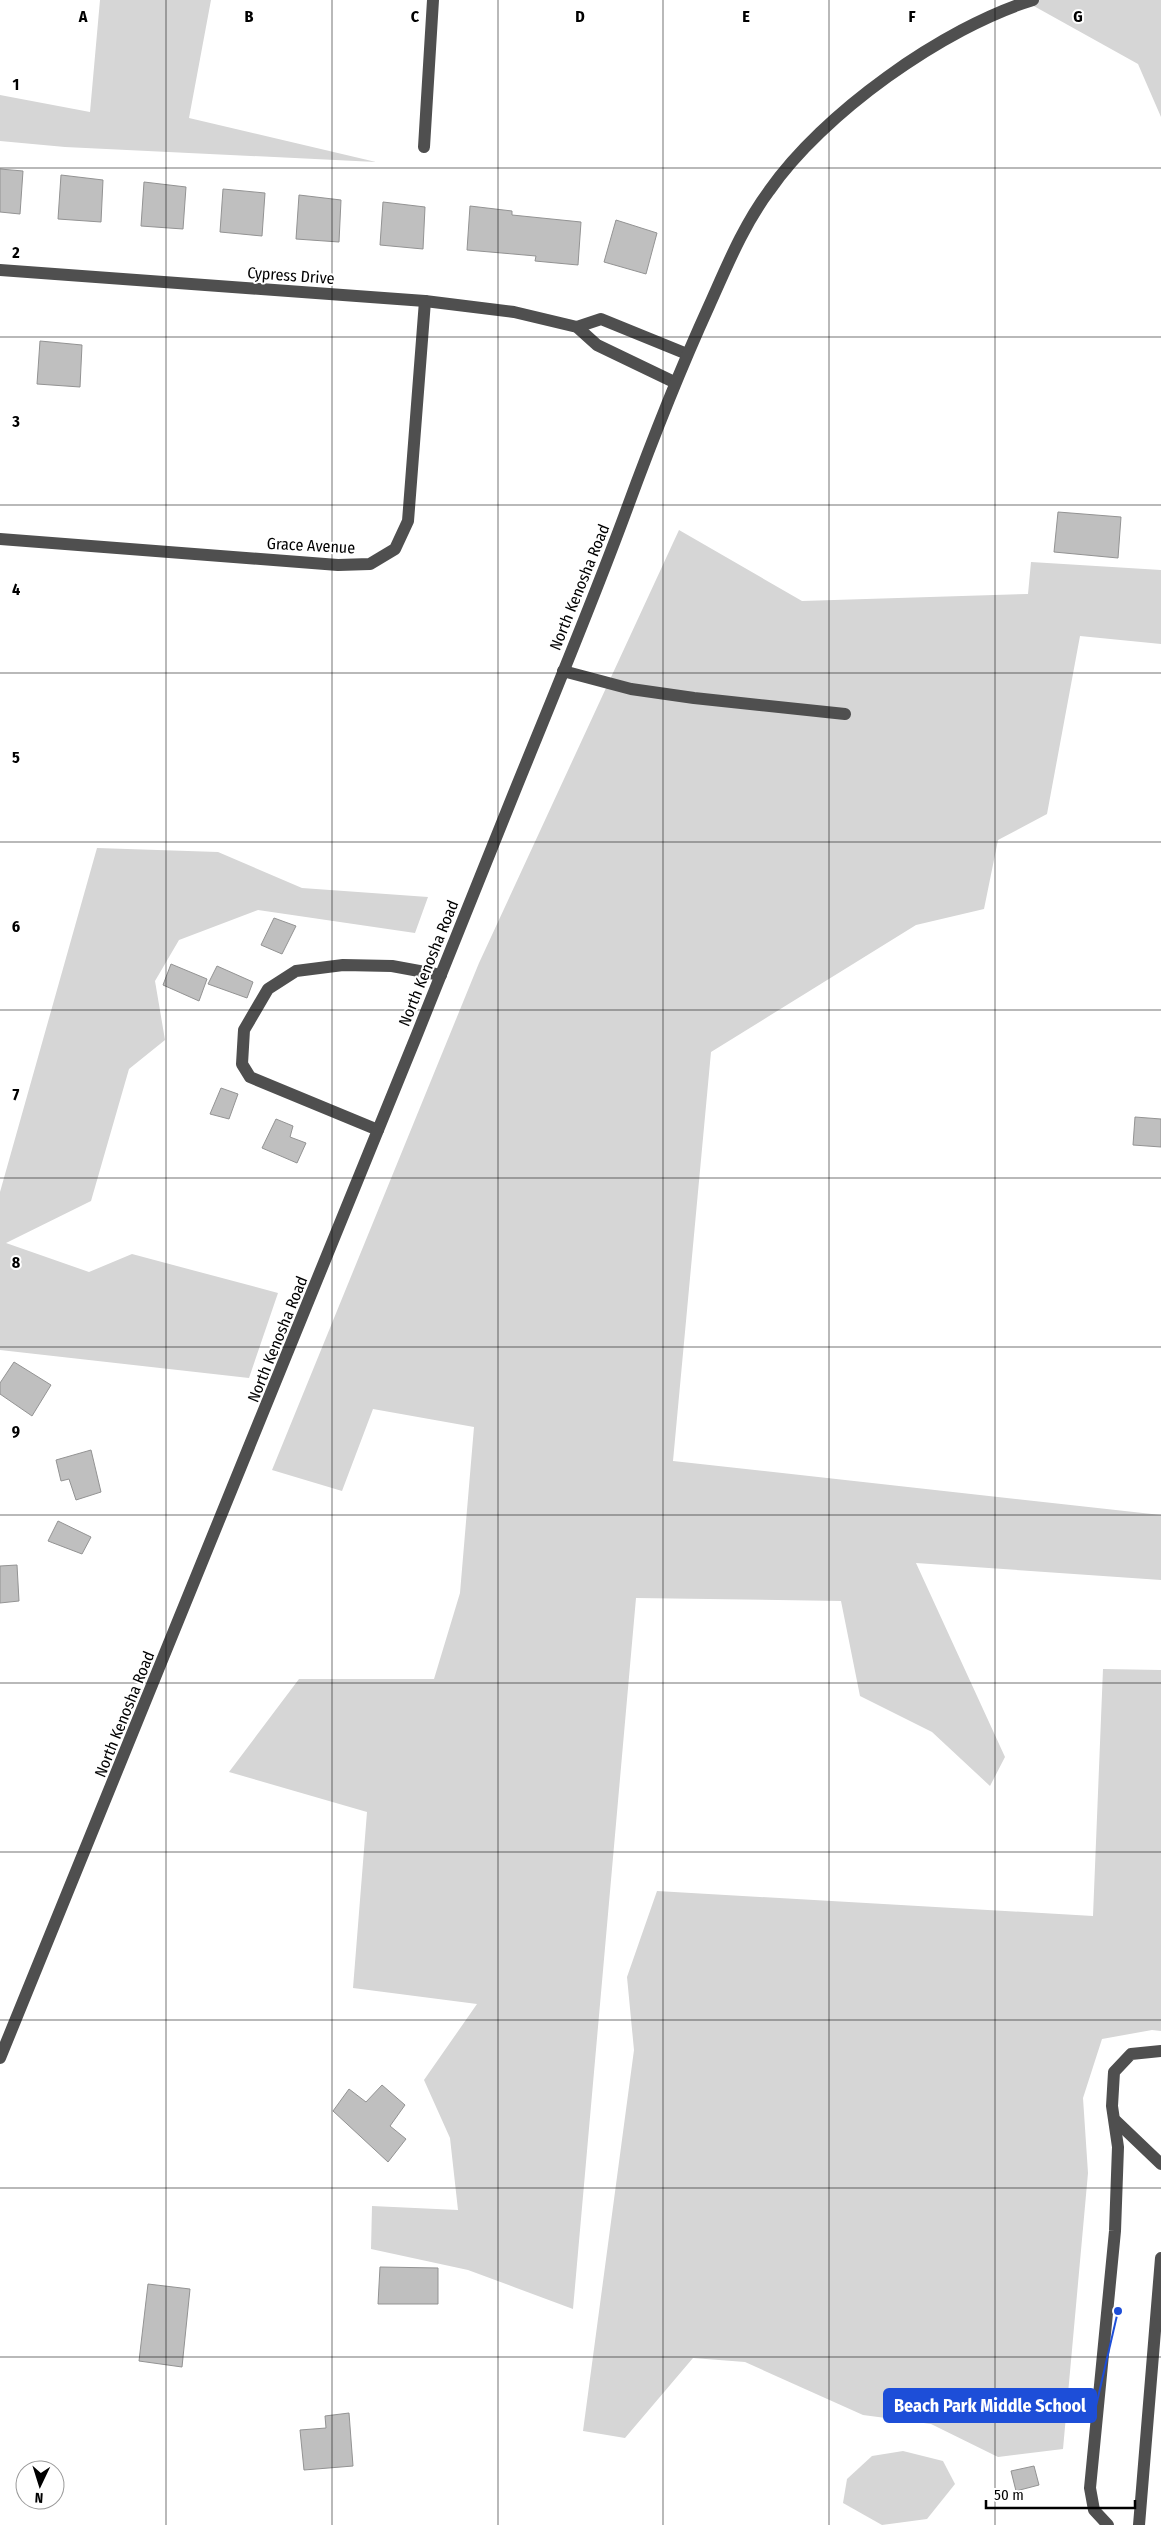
<svg xmlns="http://www.w3.org/2000/svg" width="1161" height="2525" font-family="'Fira Sans Condensed',sans-serif">
  <style>
    .green { fill: #d6d6d6 }
    .building { fill: #bfbfbf; stroke: #939393 }
    .lines { fill: none; stroke-linecap: round; stroke-linejoin: round }
    .minor { stroke: #4f4f4f; stroke-width: 12 }
    .grid { fill: none; stroke: #000; stroke-width: 1; stroke-opacity: 0.55 }
    .labels { text-anchor: middle; stroke-width: 4; stroke-linejoin: round; paint-order: stroke }
    .street-label { font-size: 16px; fill: #000; stroke: #fff }
    .grid-label { font-size: 16px; text-anchor: middle; font-weight: bold; fill: #000; stroke: #fff; stroke-width: 4; stroke-linejoin: round; paint-order: stroke }
    .leader { fill: none; stroke: #1d4ed8; stroke-width: 2 }
    .callout-dot { fill: #1d4ed8; stroke: #fff; stroke-width: 2 }
    .callout { fill: #1d4ed8; stroke: #1d4ed8; stroke-width: 2 }
    .callout-label { font-size: 18px; text-anchor: middle; font-weight: bold; fill: #fff }
  </style>
  <rect width="100%" height="100%" fill="#fff"/>
  <g class="green">
    <path d="M100,0H211L189,118L376,162L65,147L0,141V95L90,112Z"/>
    <path d="M1023,0H1161V117L1138,64Z"/>
    <path d="M679,530L802,601L1028,594L1031,562L1161,570V644L1080,636L1047,814L998,840L984,909L916,925L711,1052L673,1461L1161,1515V1580L916,1563L1005,1757L990,1786L932,1732L860,1696L841,1601L636,1598L573,2309L468,2270L371,2249L372,2206L458,2210L450,2138L424,2080L477,2004L353,1988L367,1812L229,1772L299,1679H434L460,1593L474,1427L373,1409L342,1491L272,1470L479,963Z"/>
    <path d="M97,848L218,852L302,888L428,897L415,933L258,910L179,940L155,981L165,1040L129,1069L91,1201L6,1243L89,1272L132,1254L278,1293L249,1378L0,1350V1192Z"/>
    <path d="M1103,1669L1161,1670V2031L1152,2030L1102,2039L1083,2098L1088,2173L1063,2449L998,2457L931,2424L863,2415L745,2362L693,2358L625,2438L583,2431L634,2050L627,1977L657,1891L1093,1916Z"/>
    <path d="M903,2451L943,2461L955,2484L927,2519L882,2525L843,2503L847,2479L872,2456Z"/>
  </g>
  <g class="building">
    <path d="M0,169L23,171L20,214L0,212Z"/>
    <path d="M61,175L103,180L101,222L58,219Z"/>
    <path d="M144,182L186,187L183,229L141,226Z"/>
    <path d="M223,189L265,193L262,236L220,232Z"/>
    <path d="M299,195L341,200L339,242L296,239Z"/>
    <path d="M383,202L425,207L423,249L380,245Z"/>
    <path d="M470,206L512,211V215L581,222L578,265L535,261L536,256L467,250Z"/>
    <path d="M616,220L657,233L646,274L604,262Z"/>
    <path d="M40,341L82,345L80,387L37,384Z"/>
    <path d="M1058,512L1121,517L1118,558L1054,552Z"/>
    <path d="M274,918L296,926L282,954L261,945Z"/>
    <path d="M171,964L207,979L199,1001L163,985Z"/>
    <path d="M217,966L253,982L247,998L208,984Z"/>
    <path d="M221,1088L238,1094L229,1119L210,1114Z"/>
    <path d="M1135,1117L1161,1119V1147L1133,1145Z"/>
    <path d="M276,1119L293,1126L290,1137L306,1143L297,1163L262,1148Z"/>
    <path d="M14,1362L51,1385L32,1416L0,1394V1383Z"/>
    <path d="M91,1450L101,1492L76,1500L69,1479L61,1481L56,1460Z"/>
    <path d="M58,1521L91,1537L82,1554L48,1541Z"/>
    <path d="M17,1565L19,1601L0,1603V1566Z"/>
    <path d="M382,2085L405,2105L390,2126L406,2139L388,2162L333,2111L349,2089L366,2102Z"/>
    <path d="M380,2267L438,2268V2304H378Z"/>
    <path d="M148,2284L190,2289L182,2367L139,2361Z"/>
    <path d="M349,2413L353,2466L304,2470L300,2430L326,2428L325,2416Z"/>
    <path d="M1034,2466L1039,2485L1016,2491L1011,2471Z"/>
  </g>
  <g class="lines">
    <g class="minor">
      <path d="M424,147L433,0"/>
      <path d="M0,270L425,301L514,312L577,327L597,345L674,382"/>
      <path d="M577,327L601,319L687,354"/>
      <path d="M0,539L338,565L370,564L395,549L408,521L425,301"/>
      <path d="M563,671L631,689L694,698L845,714"/>
      <path d="M378,1130L250,1077L242,1064L244,1030L268,989L296,971L343,965L392,966L441,975"/>
      <path d="M0,2058C174,1635 346,1212 516,788C553,697 591,606 625,514C651,443 678,374 709,306C727,266 743,226 769,191C822,114 944,27 1033,0"/>
      <path d="M1116,2121L1161,2164"/>
      <path d="M1108,2525L1094,2510L1090,2488L1115,2231L1118,2147L1112,2106L1114,2072L1131,2054L1161,2051"/>
      <path d="M1139,2525L1161,2258"/>
    </g>
  </g>
  <path class="grid" d="M166,0V2525M332,0V2525M498,0V2525M663,0V2525M829,0V2525M995,0V2525M0,168H1161M0,337H1161M0,505H1161M0,673H1161M0,842H1161M0,1010H1161M0,1178H1161M0,1347H1161M0,1515H1161M0,1683H1161M0,1852H1161M0,2020H1161M0,2188H1161M0,2357H1161"/>
  <g class="labels">
    <g class="street-label">
      <text transform="translate(291 275) rotate(4)" y="6">Cypress Drive</text>
      <text transform="translate(311 545) rotate(3)" y="6">Grace Avenue</text>
      <text transform="translate(579 587) rotate(-68)" y="6">North Kenosha Road</text>
      <text transform="translate(428 963) rotate(-68)" y="6">North Kenosha Road</text>
      <text transform="translate(277 1339) rotate(-68)" y="6">North Kenosha Road</text>
      <text transform="translate(124 1714) rotate(-68)" y="6">North Kenosha Road</text>
    </g>
  </g>
  <g class="grid-label">
    <text x="83" y="22">A</text>
    <text x="249" y="22">B</text>
    <text x="415" y="22">C</text>
    <text x="580" y="22">D</text>
    <text x="746" y="22">E</text>
    <text x="912" y="22">F</text>
    <text x="1078" y="22">G</text>
    <text x="16" y="90">1</text>
    <text x="16" y="258">2</text>
    <text x="16" y="427">3</text>
    <text x="16" y="595">4</text>
    <text x="16" y="763">5</text>
    <text x="16" y="932">6</text>
    <text x="16" y="1100">7</text>
    <text x="16" y="1268">8</text>
    <text x="16" y="1437">9</text>
  </g>
  <path class="leader" d="M1118 2311L1096 2406"/>
  <circle class="callout-dot" cx="1118" cy="2311" r="5"/>
  <rect class="callout" x="884" y="2389" width="212" height="33" rx="5"/>
  <g class="callout-label">
    <text x="990" y="2412">Beach Park Middle School</text>
  </g>
  <g transform="translate(40 2485) rotate(184)"><circle r="24" fill="#ffffff" stroke="#999999"/>
  <path d="M0-4L9 19L0 12L-9 19Z" fill="#000000"/>
  <text y="-8" font-size="14" font-weight="bold" text-anchor="middle" fill="#000000">N</text>
  </g>
  <path d="M986 2500v8h149v-8" fill="none" stroke="#000000" stroke-width="2.5"/>
  <text x="994" y="2500" font-size="15" fill="#000000" stroke="#ffffff" stroke-width="4" paint-order="stroke">50 m</text>
</svg>
